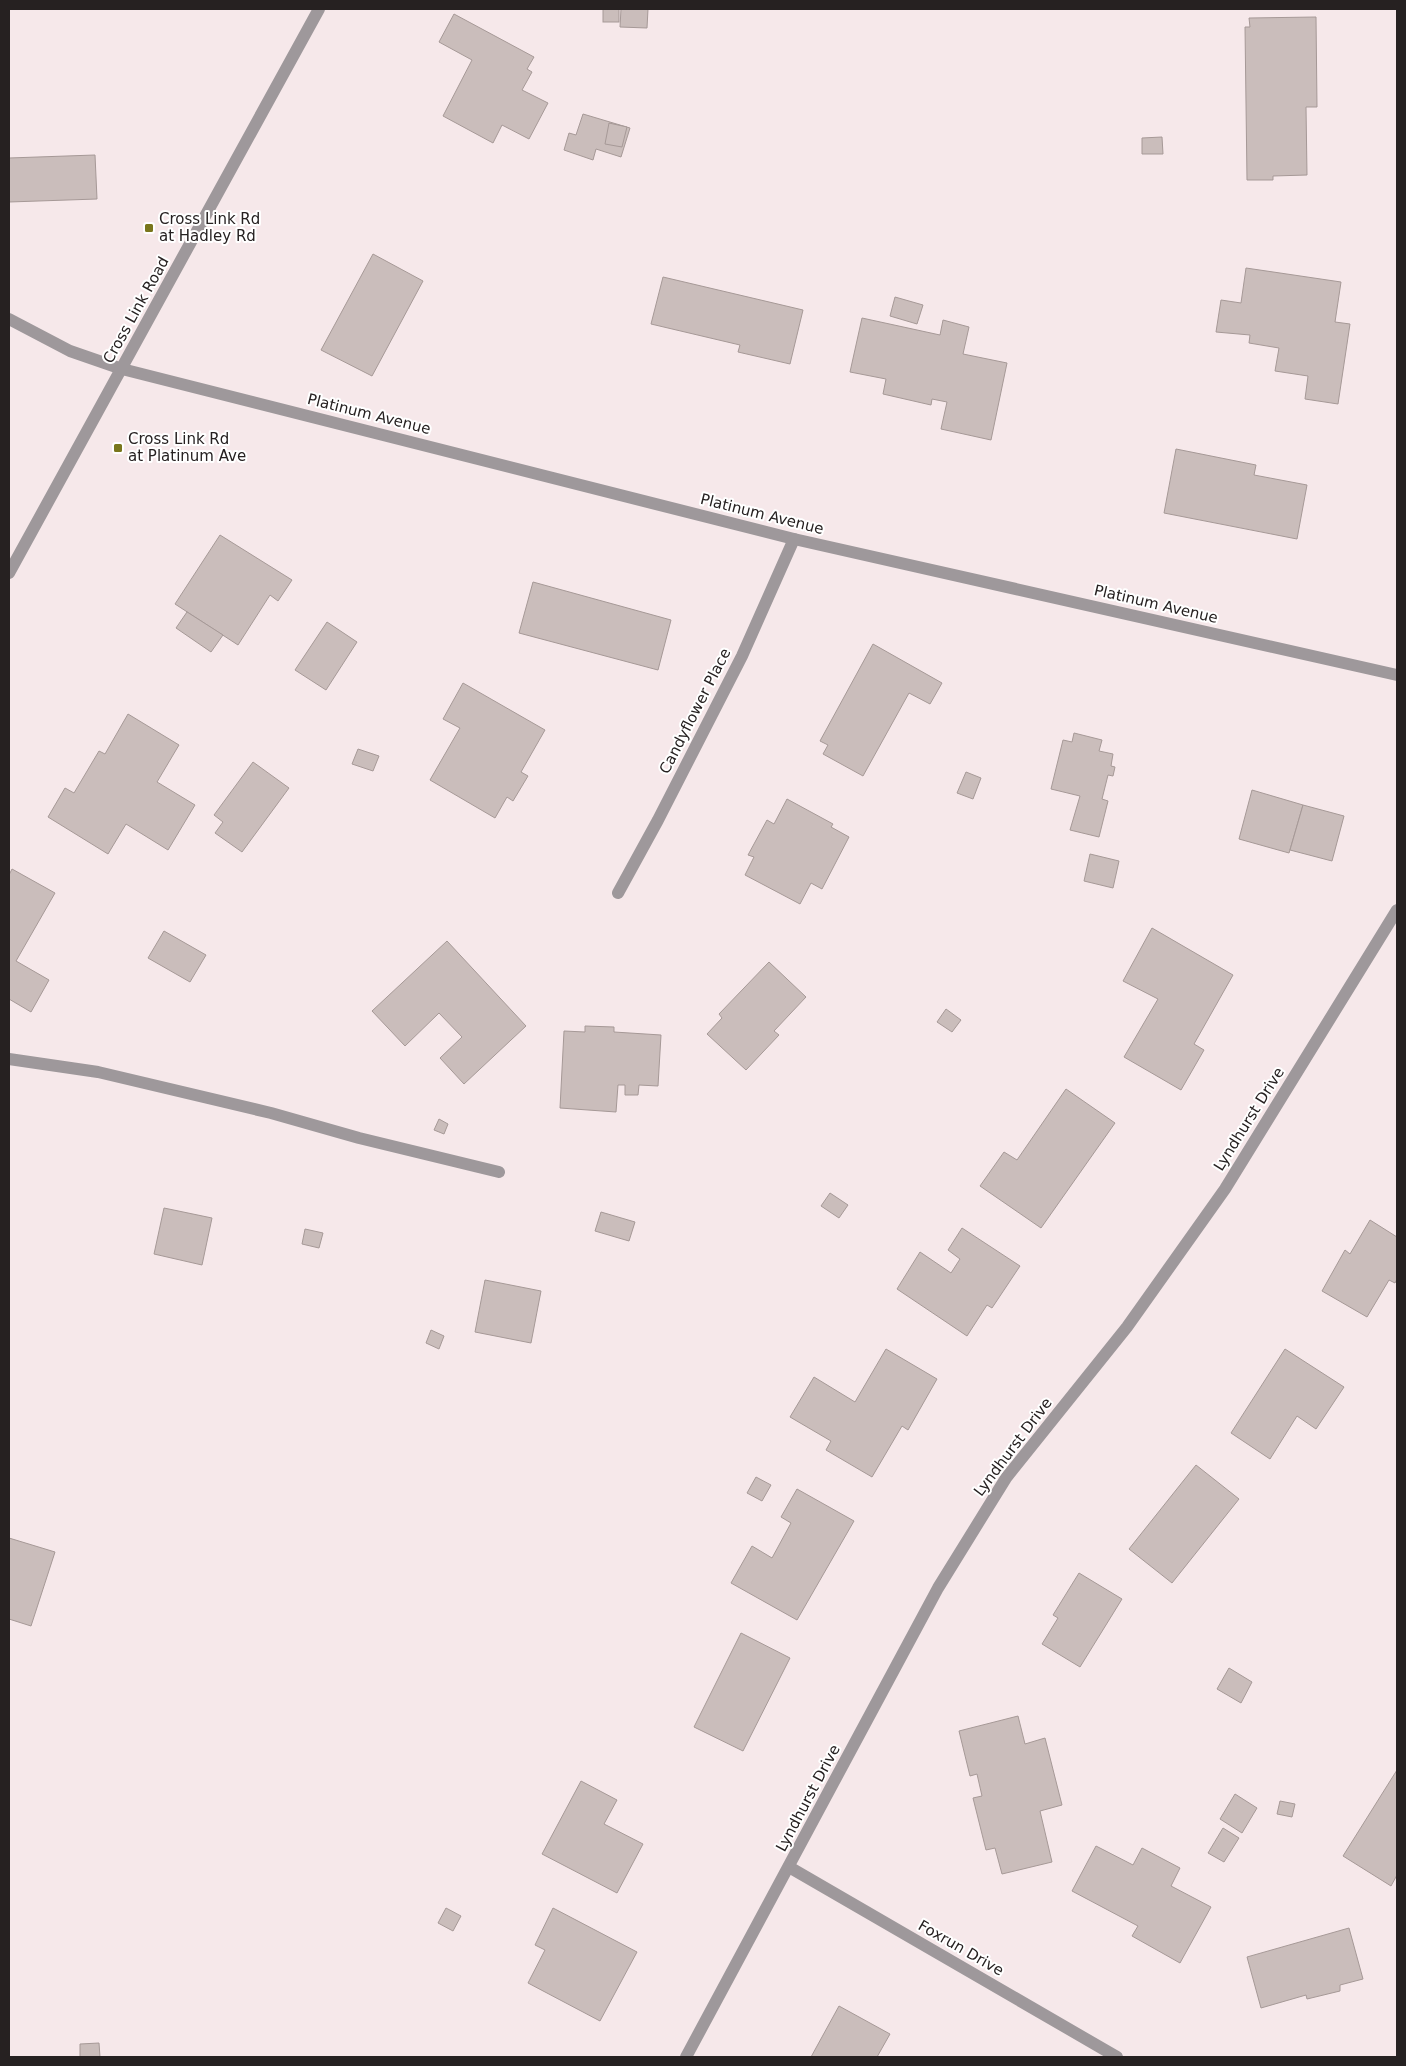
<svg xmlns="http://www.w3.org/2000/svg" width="1406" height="2066" font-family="'DejaVu Sans',sans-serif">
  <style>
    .building { fill: #cabdbb; stroke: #a69997 }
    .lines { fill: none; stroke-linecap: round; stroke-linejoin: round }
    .service { stroke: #9e989b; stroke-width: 12 }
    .minor { stroke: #9e989b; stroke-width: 12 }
    .tertiary { stroke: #9e989b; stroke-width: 12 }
    .poi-dot { fill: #79761c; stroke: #fff; stroke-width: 2 }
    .labels { text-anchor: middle; stroke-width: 4; stroke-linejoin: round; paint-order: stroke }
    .poi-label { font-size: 15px; fill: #262121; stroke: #fff; text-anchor: start }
    .street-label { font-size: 15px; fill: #262121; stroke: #fff }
  </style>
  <rect width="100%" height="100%" fill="#f6e8ea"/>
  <g class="building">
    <rect x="603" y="9" width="16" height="13"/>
    <path d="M621,9H648L647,28L620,27Z"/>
    <path d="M454,14L534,57L527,69L532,72L522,90L548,103L529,139L502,125L493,143L443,116L472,60L439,42Z"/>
    <path d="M1316,17L1317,107H1306L1307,175L1273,176V180H1247L1245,27H1250L1249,18Z"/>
    <path d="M583,114L630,128L621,157L596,149L593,160L564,150L569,133L576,135Z"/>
    <path d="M609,123L627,127L622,147L605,144Z"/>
    <path d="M1162,137L1163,154H1142V138Z"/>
    <path d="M95,155L97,199L9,202V158Z"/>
    <path d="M373,254L423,281L372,376L321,350Z"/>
    <path d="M1246,268L1341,282L1335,322L1350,324L1338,404L1305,399L1308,376L1275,371L1279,348L1249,343L1250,335L1216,332L1221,300L1241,303Z"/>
    <path d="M663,277L803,310L790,364L738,352L740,345L651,324Z"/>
    <path d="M895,297L923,305L917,324L890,316Z"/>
    <path d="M862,318L940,335L943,320L969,327L963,354L1007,363L991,440L941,429L947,402L932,399L931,405L883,394L886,379L850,372Z"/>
    <path d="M1176,449L1256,465L1254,475L1307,485L1297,539L1164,513Z"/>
    <path d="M220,535L292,580L278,601L270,595L238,645L175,604Z"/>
    <path d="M533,582L671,620L658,670L519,633Z"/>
    <path d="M187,612L223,635L211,652L176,628Z"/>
    <path d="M327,622L357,642L326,690L295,670Z"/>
    <path d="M873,644L942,683L930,704L909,693L863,776L823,754L828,745L820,741Z"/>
    <path d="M463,683L545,730L521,772L528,776L513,801L507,797L495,818L430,780L460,728L443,719Z"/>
    <path d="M128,714L179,745L157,782L195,805L168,850L126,824L108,854L48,817L65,788L74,793L99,751L105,754Z"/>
    <path d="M1074,733L1102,740L1099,751L1113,754L1111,766L1115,767L1113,776L1108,775L1102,799L1108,801L1099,837L1070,830L1080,796L1051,789L1063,740L1072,742Z"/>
    <path d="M358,749L379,756L373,771L352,764Z"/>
    <path d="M253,762L289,788L242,852L215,833L223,822L214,815Z"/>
    <path d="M966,772L981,778L973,799L957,793Z"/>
    <path d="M1252,790L1303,805L1289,853L1239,839Z"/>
    <path d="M787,799L833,824L831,827L849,837L822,889L811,883L800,904L745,875L754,857L748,855L767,820L774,824Z"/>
    <path d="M1303,805L1344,816L1332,861L1290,850Z"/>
    <path d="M1090,854L1119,861L1113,888L1084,881Z"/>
    <path d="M12,869L55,893L16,961L49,980L31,1012L9,999V875Z"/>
    <path d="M1152,928L1233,975L1194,1044L1204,1050L1181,1090L1124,1057L1158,999L1123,981Z"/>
    <path d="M164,931L206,955L190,982L148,958Z"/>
    <path d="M447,941L526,1026L464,1084L440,1058L462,1037L439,1013L405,1046L372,1011Z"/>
    <path d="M769,962L806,997L774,1031L779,1035L746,1070L707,1034L722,1018L719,1014Z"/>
    <path d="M946,1009L961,1020L952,1032L937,1022Z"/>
    <path d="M585,1026L614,1027V1032L661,1035L658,1086L639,1085L638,1095H625V1085H618L616,1112L560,1108L564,1031L585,1032Z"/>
    <path d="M1066,1089L1115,1123L1041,1228L980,1186L1004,1152L1017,1160Z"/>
    <path d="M439,1119L448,1124L444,1134L434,1130Z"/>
    <path d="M830,1193L848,1205L839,1218L821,1206Z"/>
    <path d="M164,1208L212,1218L202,1265L154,1254Z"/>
    <path d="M601,1212L635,1222L629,1241L595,1231Z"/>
    <path d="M1370,1220L1397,1237V1279L1395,1283L1389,1280L1367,1317L1322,1291L1345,1250L1350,1254Z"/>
    <path d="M962,1228L1020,1266L992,1308L987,1305L967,1336L897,1289L920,1252L951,1273L960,1259L948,1250Z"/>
    <path d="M305,1229L323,1233L319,1248L302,1244Z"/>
    <path d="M485,1280L541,1291L531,1343L475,1332Z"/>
    <path d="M431,1330L444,1336L439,1349L426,1343Z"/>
    <path d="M886,1349L937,1379L908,1430L902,1426L872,1477L826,1450L831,1441L790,1417L814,1377L855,1402Z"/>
    <path d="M1285,1349L1344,1387L1316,1429L1297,1416L1270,1459L1231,1433Z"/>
    <path d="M1196,1465L1239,1499L1172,1583L1129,1549Z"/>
    <path d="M756,1477L771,1485L762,1501L747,1493Z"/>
    <path d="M797,1489L854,1521L797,1620L731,1583L752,1546L772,1558L791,1523L781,1517Z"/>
    <path d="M9,1538L55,1552L31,1626L9,1619Z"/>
    <path d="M1079,1573L1122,1599L1080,1667L1042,1644L1058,1618L1053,1615Z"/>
    <path d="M741,1633L790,1658L743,1751L694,1727Z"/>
    <path d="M1229,1668L1252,1682L1241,1703L1217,1689Z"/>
    <path d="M1018,1716L1025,1744L1045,1738L1062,1805L1040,1811L1052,1862L1002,1874L995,1848L986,1850L973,1798L982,1796L977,1774L970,1776L959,1731Z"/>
    <path d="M1397,1770V1875L1391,1886L1343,1856Z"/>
    <path d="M581,1781L617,1800L604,1824L643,1844L617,1893L542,1854Z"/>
    <path d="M1235,1794L1257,1808L1242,1833L1220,1819Z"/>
    <path d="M1280,1801L1295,1804L1292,1817L1277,1814Z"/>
    <path d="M1223,1828L1239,1838L1224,1862L1208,1853Z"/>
    <path d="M1096,1846L1133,1865L1142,1848L1180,1868L1171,1886L1211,1907L1180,1963L1132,1936L1138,1926L1072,1891Z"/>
    <path d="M446,1908L461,1916L453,1931L438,1923Z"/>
    <path d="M553,1908L637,1952L600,2021L528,1983L545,1950L535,1945Z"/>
    <path d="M1349,1928L1363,1979L1340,1985V1991L1307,1999L1306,1995L1261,2008L1247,1957Z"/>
    <path d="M839,2006L890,2034L877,2057H811Z"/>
    <path d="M99,2043L100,2057H80V2044Z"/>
  </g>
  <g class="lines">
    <path class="service" d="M9,1059L98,1072L271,1113L359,1138L499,1172"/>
    <g class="minor">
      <path d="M9,319L70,351L122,369L794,539L1397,675"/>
      <path d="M618,893L658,820L742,656L794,539"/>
      <path d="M789,1867L1117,2057"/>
      <path d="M686,2057L938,1588L1006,1478L1127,1327L1225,1189L1397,910"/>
    </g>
    <path class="tertiary" d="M9,573L319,9"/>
  </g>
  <g class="poi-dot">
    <rect x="144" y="223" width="10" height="10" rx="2.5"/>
    <rect x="113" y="443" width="10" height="10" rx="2.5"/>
  </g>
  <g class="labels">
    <g class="poi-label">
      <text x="159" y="224">Cross Link Rd<tspan x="159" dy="17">at Hadley Rd</tspan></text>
      <text x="128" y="444">Cross Link Rd<tspan x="128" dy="17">at Platinum Ave</tspan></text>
    </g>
    <g class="street-label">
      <text transform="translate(136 310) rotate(-61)" y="5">Cross Link Road</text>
      <text transform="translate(369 414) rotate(14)" y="5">Platinum Avenue</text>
      <text transform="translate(762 514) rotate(14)" y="5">Platinum Avenue</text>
      <text transform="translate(1156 604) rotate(13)" y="5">Platinum Avenue</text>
      <text transform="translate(695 711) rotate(-63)" y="5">Candyflower Place</text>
      <text transform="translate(1249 1119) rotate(-58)" y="5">Lyndhurst Drive</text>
      <text transform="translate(1013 1447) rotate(-53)" y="5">Lyndhurst Drive</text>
      <text transform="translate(808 1798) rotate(-62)" y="5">Lyndhurst Drive</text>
      <text transform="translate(961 1948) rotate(30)" y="5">Foxrun Drive</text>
    </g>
  </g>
  <rect width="1406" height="2066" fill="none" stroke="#262121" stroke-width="20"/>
</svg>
